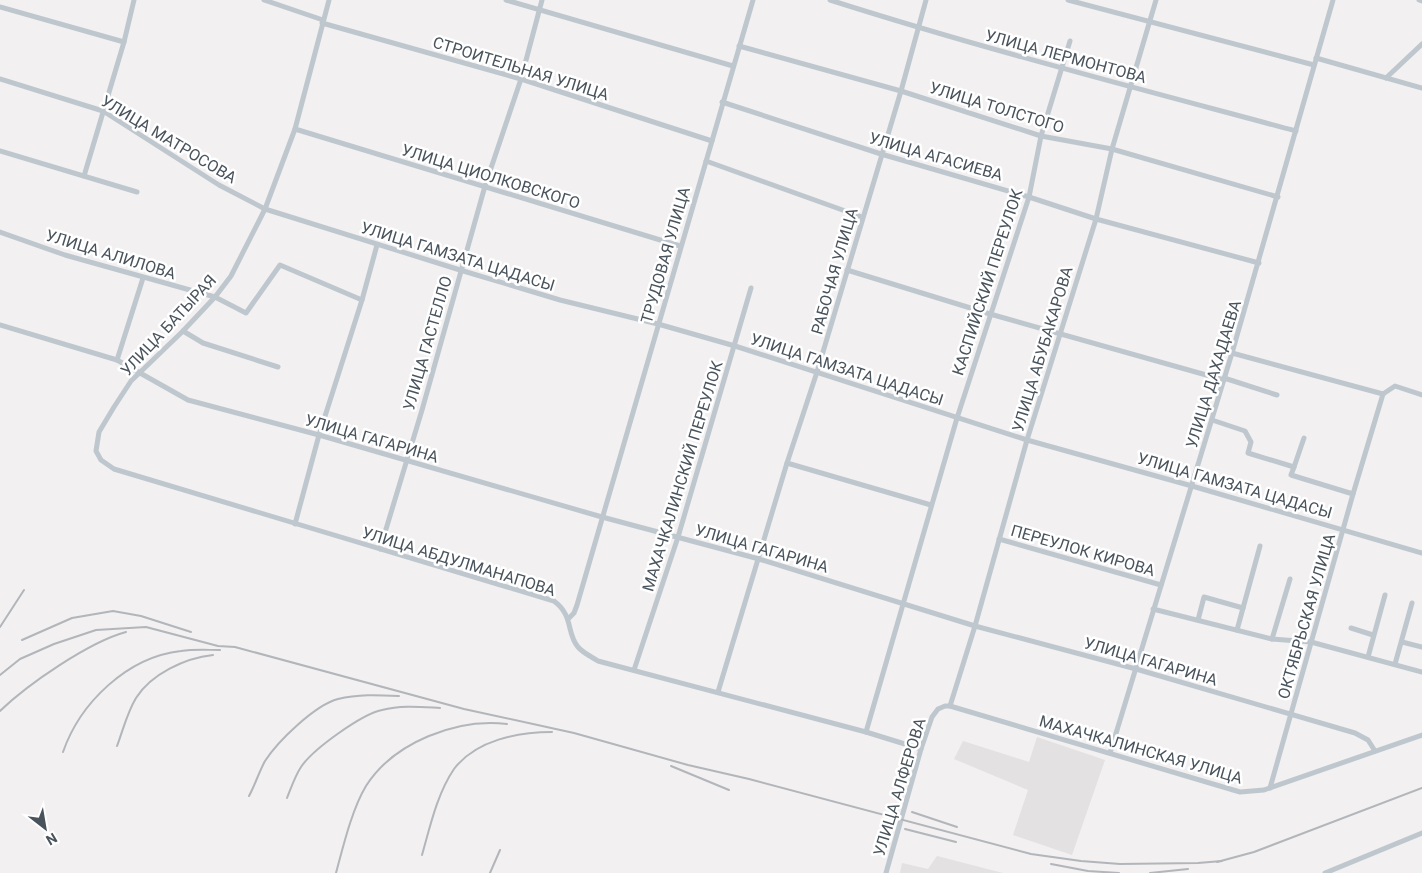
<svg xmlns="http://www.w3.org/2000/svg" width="1422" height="873" font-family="Roboto,sans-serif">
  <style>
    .education { fill: #e3e1e1 }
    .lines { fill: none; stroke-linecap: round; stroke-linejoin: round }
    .street { stroke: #bfc7ce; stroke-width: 5 }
    .rail { stroke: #b2b5ba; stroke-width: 2 }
    .labels { text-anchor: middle; stroke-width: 5; stroke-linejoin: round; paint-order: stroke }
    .street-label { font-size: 16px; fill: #49535c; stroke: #fff }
  </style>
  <rect width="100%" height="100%" fill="#f2f0f0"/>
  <g class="education">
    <path d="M1037,737L1105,760L1072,855L1013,835L1028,790L954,759L963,741L1029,762Z"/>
    <path d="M937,856L1003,873H900L902,863L928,869Z"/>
  </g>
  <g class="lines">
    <g class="street">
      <path d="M264,0L323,20"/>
      <path d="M329,0L295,129L265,209L231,276L215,297L183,331L131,381L114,407L99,432L96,451L101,460L114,469L554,601C574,616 566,633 578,647C583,653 592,657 598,661L866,732L921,749"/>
      <path d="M506,0L733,66"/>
      <path d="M830,0C984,49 1140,89 1296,131"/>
      <path d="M1068,0L1314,65"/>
      <path d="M1419,0L1422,1"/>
      <path d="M0,7L124,42"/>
      <path d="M322,23L521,79L712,141"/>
      <path d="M739,46L901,91L1041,136L1112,149L1278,197"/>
      <path d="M1316,58L1422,88"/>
      <path d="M1386,78L1422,44"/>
      <path d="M0,79L103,111L219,185L265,209L460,270L560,300L658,324L735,346L1027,440L1192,486L1422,553"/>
      <path d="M722,102L881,154L1029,197L1096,219L1259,263"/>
      <path d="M295,129L680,246"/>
      <path d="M0,151L137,192"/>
      <path d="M706,161L862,217"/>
      <path d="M84,176L124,42L134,0"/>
      <path d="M0,232L65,255L215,297L246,313L280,265L362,300"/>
      <path d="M847,270L990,314L1224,380"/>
      <path d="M0,325L117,360L188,400L319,435L602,517L759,559L975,626L1136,669L1355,733L1368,740L1375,751"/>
      <path d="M183,331L203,343L278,367"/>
      <path d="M1232,353L1383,394L1395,386L1422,395"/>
      <path d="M117,360L143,278"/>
      <path d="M1224,378L1277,395"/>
      <path d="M1212,420L1245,431L1251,442L1248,453L1294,467L1291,475L1353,494"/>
      <path d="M787,463L931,505"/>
      <path d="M1294,467L1304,438"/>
      <path d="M295,524L319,435L362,300L377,245"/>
      <path d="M999,539L1161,585"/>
      <path d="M380,549L422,410L485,186L521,79L542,0"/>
      <path d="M1153,609L1272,639L1311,642L1422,672"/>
      <path d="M568,619L574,613L577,605L753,0"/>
      <path d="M1198,620L1204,597L1243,608"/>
      <path d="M1351,628L1373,635"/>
      <path d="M1237,630L1260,546"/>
      <path d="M1272,639L1290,579"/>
      <path d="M1402,642L1422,647"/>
      <path d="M1368,657L1385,595"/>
      <path d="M1395,664L1412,603"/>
      <path d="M634,670L678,537L751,288"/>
      <path d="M718,692L787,463L817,372L901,91L926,0"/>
      <path d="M950,706L975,626L1027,440L1096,219L1112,149L1156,0"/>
      <path d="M866,732L957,418L1029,197L1041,136L1070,41"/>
      <path d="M1110,753L1232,353L1333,0"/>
      <path d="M1270,788L1353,494L1383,394"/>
      <path d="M886,873L921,749L932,717L938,709L945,706H950L1240,792L1264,790L1422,735"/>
      <path d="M1325,873L1422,833"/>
    </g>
    <g class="rail">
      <path d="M0,627L24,590"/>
      <path d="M22,640L72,618L113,611L141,616L191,632"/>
      <path d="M0,675L20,659L54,644L96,630L146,627L218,646L235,647L464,709L574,733L688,765L749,779L1031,854L1081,861L1120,864L1198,863L1222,861"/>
      <path d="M0,711C28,684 89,642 126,632"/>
      <path d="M117,746C123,730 127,713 136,698C151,674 185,658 213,655"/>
      <path d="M63,752C80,703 127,657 181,651C194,649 207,650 220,650"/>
      <path d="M671,766L729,790"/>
      <path d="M249,796C255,785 259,772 265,761C278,741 315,705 338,699C358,694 378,695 399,696"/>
      <path d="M287,798C291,788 295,776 301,767C313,749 362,714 382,710C401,705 421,707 440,708"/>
      <path d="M912,812L957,827"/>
      <path d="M905,829L956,842"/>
      <path d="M422,855C430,827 437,794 454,769C476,740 518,732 552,732"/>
      <path d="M1217,862L1254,852L1422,788"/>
      <path d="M1051,864L1088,871L1119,873"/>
      <path d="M336,873C343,847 352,809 366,786C394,742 457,718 507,724"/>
      <path d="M490,873L500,850"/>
      <path d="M1150,873L1188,869"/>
    </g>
  </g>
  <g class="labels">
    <g class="street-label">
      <text transform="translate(1066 56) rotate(15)" y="6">УЛИЦА ЛЕРМОНТОВА</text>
      <text transform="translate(521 68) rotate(17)" y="6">СТРОИТЕЛЬНАЯ УЛИЦА</text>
      <text transform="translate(997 107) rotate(17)" y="6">УЛИЦА ТОЛСТОГО</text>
      <text transform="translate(169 139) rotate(31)" y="6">УЛИЦА МАТРОСОВА</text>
      <text transform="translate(936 156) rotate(16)" y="6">УЛИЦА АГАСИЕВА</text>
      <text transform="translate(491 176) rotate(17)" y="6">УЛИЦА ЦИОЛКОВСКОГО</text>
      <text transform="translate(111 254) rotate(17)" y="6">УЛИЦА АЛИЛОВА</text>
      <text transform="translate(665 255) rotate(-74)" y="6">ТРУДОВАЯ УЛИЦА</text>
      <text transform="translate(458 256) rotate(17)" y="6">УЛИЦА ГАМЗАТА ЦАДАСЫ</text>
      <text transform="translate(834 271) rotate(-74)" y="6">РАБОЧАЯ УЛИЦА</text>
      <text transform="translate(987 282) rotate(-72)" y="6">КАСПИЙСКИЙ ПЕРЕУЛОК</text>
      <text transform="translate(168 325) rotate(-47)" y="6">УЛИЦА БАТЫРАЯ</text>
      <text transform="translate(427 343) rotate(-74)" y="6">УЛИЦА ГАСТЕЛЛО</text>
      <text transform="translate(1042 349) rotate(-73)" y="6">УЛИЦА АБУБАКАРОВА</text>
      <text transform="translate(847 369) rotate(18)" y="6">УЛИЦА ГАМЗАТА ЦАДАСЫ</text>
      <text transform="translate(1213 374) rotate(-73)" y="6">УЛИЦА ДАХАДАЕВА</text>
      <text transform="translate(372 438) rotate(16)" y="6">УЛИЦА ГАГАРИНА</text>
      <text transform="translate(682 476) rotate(-73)" y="6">МАХАЧКАЛИНСКИЙ ПЕРЕУЛОК</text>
      <text transform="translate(1235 485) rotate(16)" y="6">УЛИЦА ГАМЗАТА ЦАДАСЫ</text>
      <text transform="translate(762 548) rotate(16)" y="6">УЛИЦА ГАГАРИНА</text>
      <text transform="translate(1083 550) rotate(16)" y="6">ПЕРЕУЛОК КИРОВА</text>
      <text transform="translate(459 561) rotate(17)" y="6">УЛИЦА АБДУЛМАНАПОВА</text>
      <text transform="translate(1306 616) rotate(-74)" y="6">ОКТЯБРЬСКАЯ УЛИЦА</text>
      <text transform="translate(1151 661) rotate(16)" y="6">УЛИЦА ГАГАРИНА</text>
      <text transform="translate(1141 749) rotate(16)" y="6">МАХАЧКАЛИНСКАЯ УЛИЦА</text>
      <text transform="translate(899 787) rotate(-73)" y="6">УЛИЦА АЛФЕРОВА</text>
    </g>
  </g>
  <g transform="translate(45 828) rotate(149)" stroke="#ffffff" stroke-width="4" paint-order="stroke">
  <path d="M0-4L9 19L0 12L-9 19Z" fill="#49535c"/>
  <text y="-8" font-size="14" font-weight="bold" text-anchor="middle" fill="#49535c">N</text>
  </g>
</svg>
